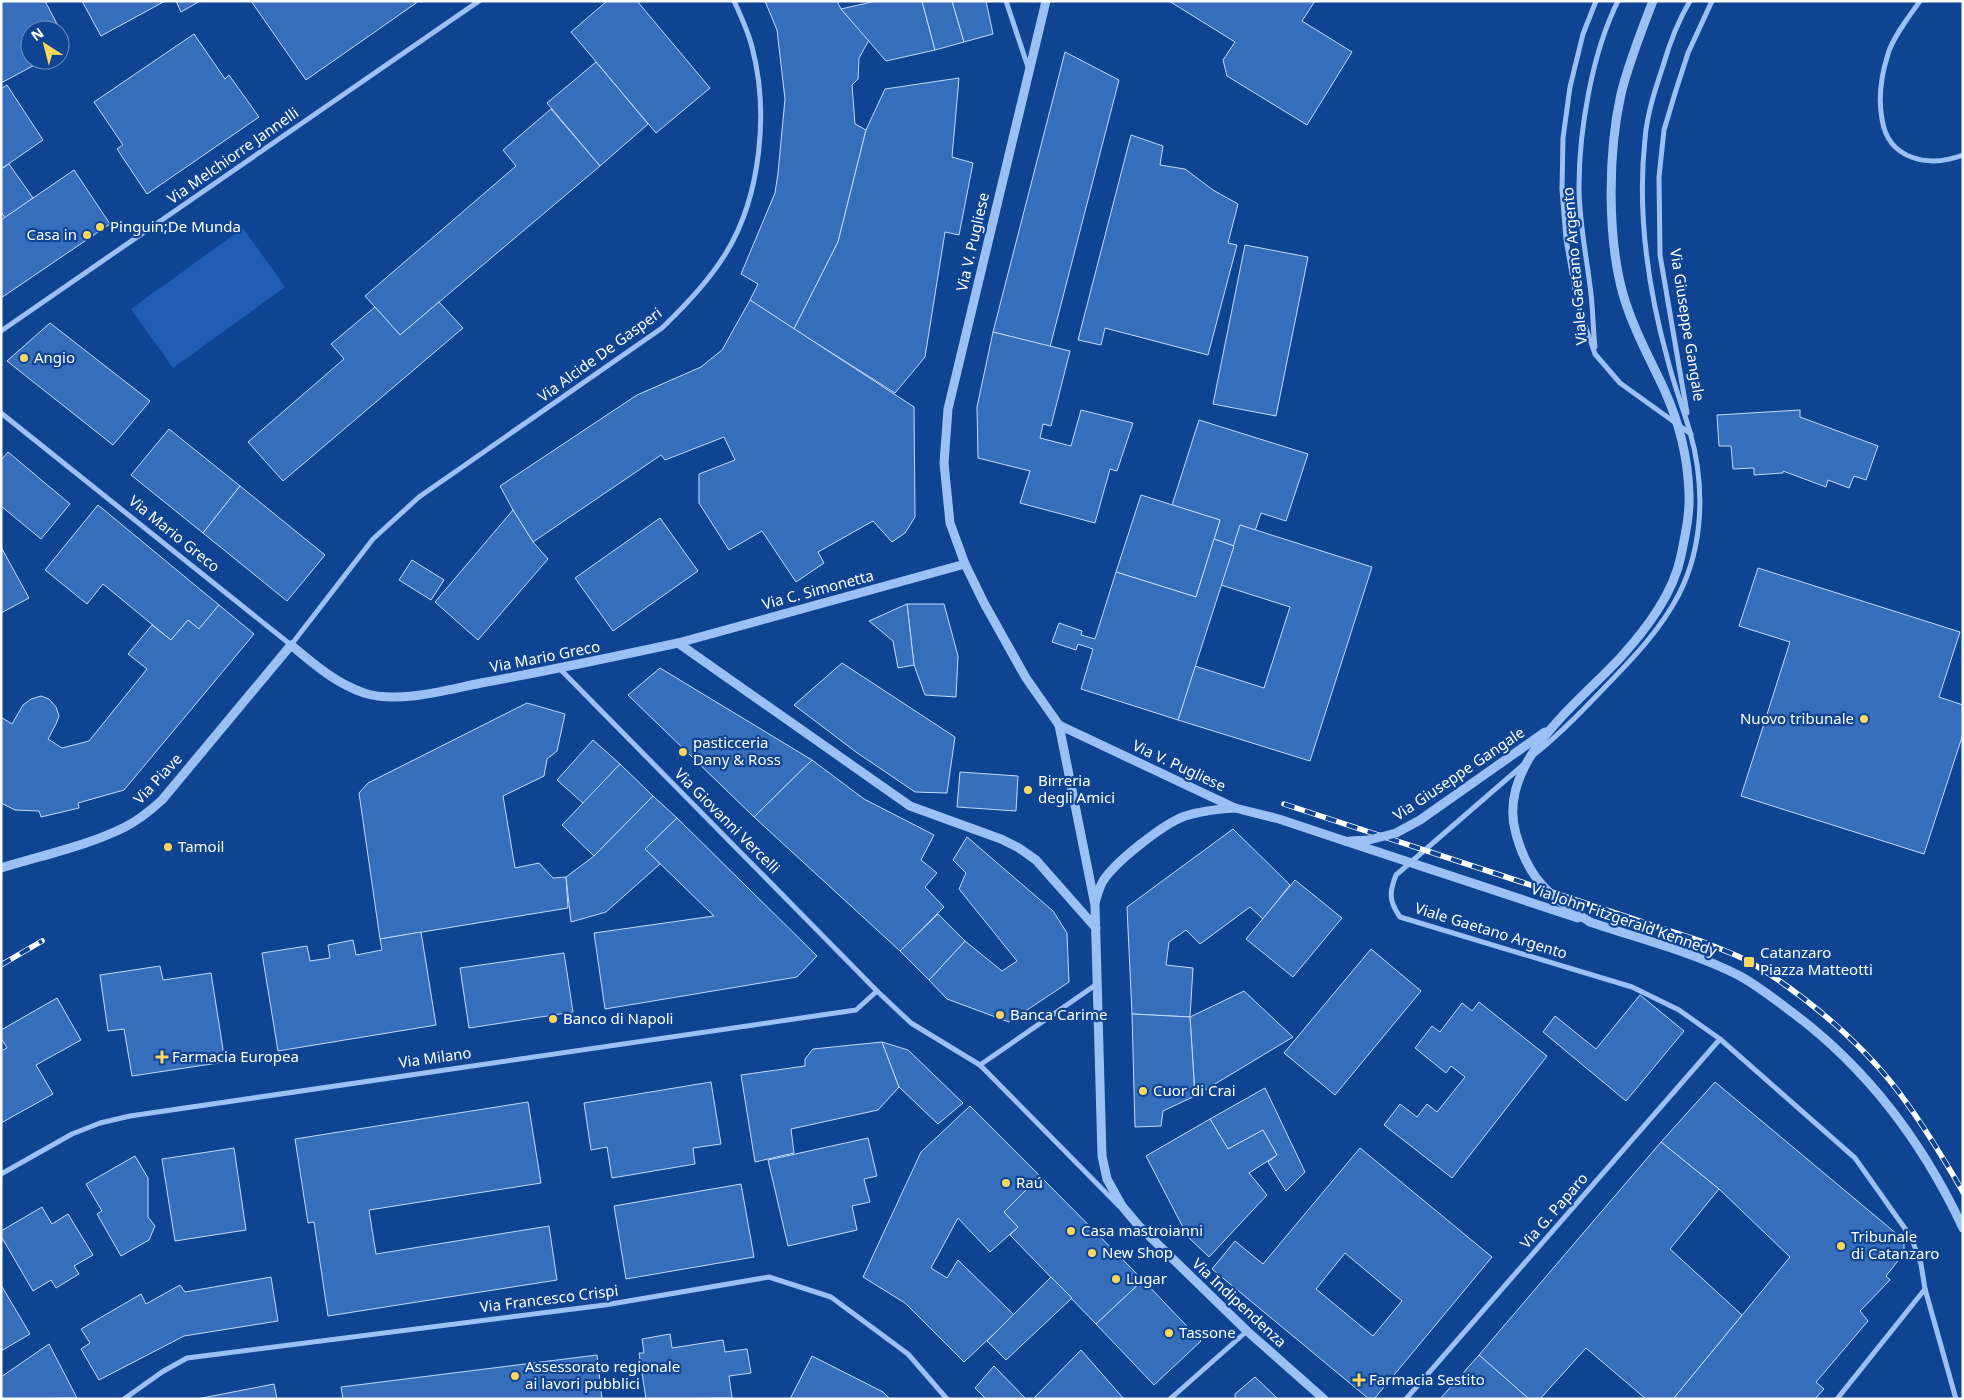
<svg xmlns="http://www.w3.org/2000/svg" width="1964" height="1400" font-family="'Noto Sans',sans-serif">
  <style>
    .green { fill: #205db3 }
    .building { fill: #376ebc; stroke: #c3dbfe; fill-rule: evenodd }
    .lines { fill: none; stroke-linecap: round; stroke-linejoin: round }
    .minor { stroke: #9bc0f4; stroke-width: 5 }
    .tertiary { stroke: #9bc0f4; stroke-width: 9 }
    .rail-casing { stroke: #fff; stroke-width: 5.5 }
    .rail { stroke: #0f4493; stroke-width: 4; stroke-dasharray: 11; stroke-linecap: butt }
    .tertiary-bridge { stroke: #9bc0f4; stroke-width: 9 }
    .poi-dot { fill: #ffd65e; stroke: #0f4493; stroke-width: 2 }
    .labels { text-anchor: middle; stroke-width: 4.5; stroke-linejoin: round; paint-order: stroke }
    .street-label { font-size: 15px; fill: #fff; stroke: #0f4493 }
    .poi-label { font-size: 15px; fill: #fff; stroke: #0f4493; text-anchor: start }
  </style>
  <rect width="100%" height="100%" fill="#0f4493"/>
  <path class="green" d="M243,228L285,287L173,368L131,309Z"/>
  <g class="building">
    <path d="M1,1H45L69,47L60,52V30H30V60H44L1,83Z"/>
    <path d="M82,1H165L101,36Z"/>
    <path d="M176,1H200L181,12Z"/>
    <path d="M251,1H419L306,80Z"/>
    <path d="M607,1H637L710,88L656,133L571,32Z"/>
    <path d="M765,1H837L841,9L869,40L859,58L858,79L852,85L855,124L866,130L838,242L794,329L750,300L758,284L741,274L775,193L778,173L785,99L777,30Z"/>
    <path d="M876,1H922L935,50L886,61L841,9Z"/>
    <path d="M922,1H952L964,42L935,50Z"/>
    <path d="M952,1H986L993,34L964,42Z"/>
    <path d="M1169,1H1315L1302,21L1352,52L1307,125L1227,76L1223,60L1235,42Z"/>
    <path d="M194,34L225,79L229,75L259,117L147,194L117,149L123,145L94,102Z"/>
    <path d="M1065,52L1119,80L1050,347L993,332Z"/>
    <path d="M596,62L648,124L600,166L547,103Z"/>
    <path d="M959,78L952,157L973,163L959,235L945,232L925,357L895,393L794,329L838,242L866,130L885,89Z"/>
    <path d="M7,85L43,140L1,169V89Z"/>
    <path d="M551,109L600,166L400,335L365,296L516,166L503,150Z"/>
    <path d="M1131,135L1163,146L1160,165L1185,169L1213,190L1238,204L1228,243L1237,245L1208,355L1105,328L1101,345L1078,340Z"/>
    <path d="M9,164L33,198L5,218L1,212V169Z"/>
    <path d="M74,170L110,224L1,298V220Z"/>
    <path d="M1245,245L1308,257L1276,416L1213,404Z"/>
    <path d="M750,300L914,407L915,517L905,533L892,542L873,521L818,552L824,563L796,582L762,531L729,550L699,503V474L735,460L724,437L665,460L661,455L533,542L513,510L500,486L637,395L701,367L722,350Z"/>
    <path d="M439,302L463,328L283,481L248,442L344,359L331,344L375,307L400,335Z"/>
    <path d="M50,323L150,401L113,445L7,361Z"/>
    <path d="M993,332L1070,351L1051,426L1043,424L1040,438L1071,446L1081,410L1133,423L1117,471L1110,469L1095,523L1020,503L1030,471L978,458L977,407Z"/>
    <path d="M1800,410V417L1878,446L1866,480L1854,476L1849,488L1828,480L1826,487L1783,471V473L1754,475V468L1733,469L1731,446H1719L1717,415Z"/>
    <path d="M1199,420L1308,454L1286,521L1261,513L1255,531L1240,525L1234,546L1214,539L1220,520L1172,505Z"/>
    <path d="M169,429L240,486L203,533L131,475Z"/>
    <path d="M8,452L70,504L41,539L1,506V460Z"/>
    <path d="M240,486L325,555L287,601L203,533Z"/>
    <path d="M1141,495L1220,520L1196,597L1116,572Z"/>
    <path d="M98,505L219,605L199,629L188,620L171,640L103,584L87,604L45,570Z"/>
    <path d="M513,510L533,542L548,559L478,640L435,602Z"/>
    <path d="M660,518L698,571L613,631L575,578Z"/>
    <path d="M1240,525L1372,567L1310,761L1178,720L1195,666L1264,688L1290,607L1221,585Z"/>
    <path d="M1214,539L1234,546L1178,720L1081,689L1093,649L1078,644L1076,650L1052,642L1059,623L1082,631L1081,635L1095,639L1116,572L1196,597Z"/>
    <path d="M1,547L29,598L1,613Z"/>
    <path d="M412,560L444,580L431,600L399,580Z"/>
    <path d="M1758,568L1960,632L1939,697L1963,705V734L1924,854L1741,796L1790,642L1739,626Z"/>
    <path d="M907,604H944L958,656L956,697L925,695L914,665Z"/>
    <path d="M907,604L914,665L898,668L893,641L869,621Z"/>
    <path d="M219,605L254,634L124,790L78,803L79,808L41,817L39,811L15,810L1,803V717L12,724L23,705L31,699L41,696L49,699L56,707L59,716L56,724L48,739L62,748L89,741L147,669L128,654L152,625L171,640L188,620L199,629Z"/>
    <path d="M842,663L955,737L947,793L915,792L856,752L794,705Z"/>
    <path d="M660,668L812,760L754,817L628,695Z"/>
    <path d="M527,703L565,714L557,751L547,759L544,776L503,796L515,868L539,863L553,878L566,877L568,908L380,939L359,793L368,783Z"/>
    <path d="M593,740L620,764L584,804L557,780Z"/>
    <path d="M812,760L864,799L934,835L921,860L937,873L925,887L944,907L900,951L754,817Z"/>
    <path d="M620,764L653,796L594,856L562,825Z"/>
    <path d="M960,772L1018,776L1016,811L957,807Z"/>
    <path d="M653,796L677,818L645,849L660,864L606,912L571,922L566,877L594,856Z"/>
    <path d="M677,818L817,956L797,977L605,1009L594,933L714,916L645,849Z"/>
    <path d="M1233,829L1290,885L1263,919L1250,907L1200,944L1186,930L1169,942L1166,965L1193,968L1190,1017L1132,1014L1127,907Z"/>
    <path d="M967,837L1053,911L1067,933L1069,982L1009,1022L947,999L929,980L965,941L1002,971L1017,961L959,889L966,873L953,860Z"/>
    <path d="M1295,880L1342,918L1293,977L1246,939Z"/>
    <path d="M938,914L965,941L929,980L900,951Z"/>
    <path d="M421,932L436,1025L278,1051L262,953L307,946L310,961L330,958L328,945L353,940L356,955L382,950L380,939Z"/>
    <path d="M1371,949L1421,991L1335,1095L1284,1053Z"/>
    <path d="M564,953L573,1012L469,1028L460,968Z"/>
    <path d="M160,966L163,980L211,973L225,1062L132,1076L124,1029L108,1031L100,975Z"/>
    <path d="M1244,991L1293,1037L1195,1096L1190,1017Z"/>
    <path d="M1640,995L1684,1031L1626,1101L1543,1032L1555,1016L1596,1049Z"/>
    <path d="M57,998L81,1040L36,1065L53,1094L1,1123V1051L7,1048L1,1038V1030Z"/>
    <path d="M1479,1002L1547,1056L1452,1178L1384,1125L1400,1104L1417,1117L1427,1104L1437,1112L1465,1077L1451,1066L1446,1073L1415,1048L1432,1026L1440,1032L1462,1003L1472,1011Z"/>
    <path d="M1132,1014L1190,1017L1195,1096L1163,1111L1161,1126L1135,1127Z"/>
    <path d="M882,1042L899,1087L878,1110L791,1129L794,1153L755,1162L741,1075L805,1066V1059L813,1049Z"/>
    <path d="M882,1042L908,1050L963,1103L938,1124L899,1087Z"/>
    <path d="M711,1082L721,1144L693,1148L695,1164L612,1178L607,1147L591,1150L584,1103Z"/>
    <path d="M1715,1082L1904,1240V1253L1886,1276L1890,1280L1860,1311L1868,1321L1816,1382L1824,1389L1815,1399H1673L1790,1257L1719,1189L1661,1142Z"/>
    <path d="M1265,1088L1305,1172L1286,1191L1268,1162L1277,1155L1263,1130L1228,1149L1210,1119Z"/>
    <path d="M528,1102L541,1183L369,1210L376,1254L549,1226L557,1280L328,1316L314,1222L308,1223L295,1139Z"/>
    <path d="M970,1106L1040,1176L1004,1212L1018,1227L990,1252L958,1218L931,1268L947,1278L958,1260L1014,1315L964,1362L905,1303L863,1277L921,1152Z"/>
    <path d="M1210,1119L1228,1149L1263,1130L1277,1155L1249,1173L1267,1195L1209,1257L1188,1237L1146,1156Z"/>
    <path d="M868,1138L877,1176L864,1179L870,1202L852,1206L857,1230L788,1246L768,1160Z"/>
    <path d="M1661,1142L1719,1189L1670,1249L1742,1315L1673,1399H1646L1586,1348L1540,1399H1529L1479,1355Z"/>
    <path d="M234,1148L246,1230L175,1241L162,1159Z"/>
    <path d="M1360,1148L1492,1257L1374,1399H1369L1212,1269L1235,1241L1263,1264ZM1345,1253L1402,1301L1373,1336L1316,1289Z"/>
    <path d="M135,1156L148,1178V1217L155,1226L149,1240L121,1256L97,1214L102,1211L86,1184Z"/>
    <path d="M1040,1176L1143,1280L1096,1324L1010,1235L1018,1227L1004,1212Z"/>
    <path d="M741,1184L754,1257L626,1279L614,1206Z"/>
    <path d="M42,1207L52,1224L68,1214L93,1255L74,1266L79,1274L56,1288L51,1280L33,1291L1,1236V1231Z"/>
    <path d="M271,1277L278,1321L184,1336L99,1380L81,1349L90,1343L81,1329L141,1294L146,1304L180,1285L185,1292Z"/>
    <path d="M1051,1277L1072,1298L1006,1360L987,1341Z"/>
    <path d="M1143,1280L1201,1341L1154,1385L1096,1324Z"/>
    <path d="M1,1285L30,1334L1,1351Z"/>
    <path d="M670,1334L672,1348L723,1340L725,1352L747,1349L751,1373L729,1376L732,1398L646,1399L639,1353H644L642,1339Z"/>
    <path d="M49,1344L77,1398L1,1399V1377Z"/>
    <path d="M1081,1350L1124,1399H1033Z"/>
    <path d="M597,1355L602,1399H343L341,1387Z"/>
    <path d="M1479,1355L1529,1399H1440Z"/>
    <path d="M812,1356L883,1392L890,1399H790Z"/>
    <path d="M994,1366L1026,1399H986L975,1388Z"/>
    <path d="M1255,1377L1278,1399H1235V1394Z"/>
    <path d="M274,1384L277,1399H197Z"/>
  </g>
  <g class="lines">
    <g class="minor">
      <path d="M1006,1L1028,67"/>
      <path d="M1596,1L1583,34L1570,87L1563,138L1562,189L1566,239L1577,302L1595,354L1620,383L1691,434"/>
      <path d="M1920,1C1910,15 1893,37 1888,54C1882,73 1878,98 1882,119C1888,160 1929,168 1963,155"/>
      <path d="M1,331L479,1"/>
      <path d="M1595,347C1593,329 1593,311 1591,294C1587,258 1579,223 1579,187C1579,130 1592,53 1618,1"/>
      <path d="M1,413L291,645L373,539L419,497L662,328C686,305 709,281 726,253C761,196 769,111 752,47C748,31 741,16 734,1"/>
      <path d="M1687,413L1660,255L1659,177L1664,130L1676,90L1688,53L1712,1"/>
      <path d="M560,669L877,991L911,1023L980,1065L1119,1206"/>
      <path d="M1535,754C1561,733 1584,709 1607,685C1634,657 1661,629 1679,594C1704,545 1705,485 1690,432C1683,408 1674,385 1668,361C1648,289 1637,213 1645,139C1647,114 1655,90 1663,66C1669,45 1678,21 1690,1"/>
      <path d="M1523,765L1396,875C1389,893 1389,901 1400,917L1632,987L1679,1010L1720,1039L1855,1158L1911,1237L1921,1264L1925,1289L1956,1399"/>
      <path d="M980,1065L1097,984"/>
      <path d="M1,1174L72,1134L100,1123L130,1116L856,1010L877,991"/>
      <path d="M124,1399L162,1372L187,1358L605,1305L769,1277L831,1297L908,1354L947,1399"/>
      <path d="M1170,1399L1247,1331"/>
      <path d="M1406,1399L1720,1039"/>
      <path d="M1837,1399L1925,1289"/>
    </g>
    <g class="tertiary">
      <path d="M1046,1L948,409L944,463L950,523L965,564L984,603L1026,678L1059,725L1235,808L1279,819L1345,841"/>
      <path d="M678,643L965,564"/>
      <path d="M1059,725L1095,905L1102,1156L1107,1179L1122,1206L1138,1225L1247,1331L1324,1399"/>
      <path d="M1,868C40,856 90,845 125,827C139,820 151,810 162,800L291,645C314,664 335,683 364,693C399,704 446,690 481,683C547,671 613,657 678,643L910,806L1001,839L1019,848L1036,860L1096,928"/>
      <path d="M1095,903C1097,896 1099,888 1103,881C1115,862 1163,824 1185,816C1201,811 1217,809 1235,808"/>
      <path d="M1590,922C1640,939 1693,952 1740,976C1758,986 1776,1000 1793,1013C1868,1069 1923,1143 1963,1228"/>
    </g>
    <g class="rail-casing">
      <g id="rail">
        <path d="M1284,804L1701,941C1717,948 1735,954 1750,962C1807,996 1868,1048 1906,1102C1927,1131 1945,1161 1963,1192"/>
        <path d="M1,965L42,941"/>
      </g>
    </g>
    <use href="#rail" class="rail"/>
    <g class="tertiary-bridge">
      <path d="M1345,841L1578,918"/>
      <path d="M1350,841L1369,840L1396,833L1420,820L1545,732"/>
      <path d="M1590,922C1551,897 1529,881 1516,834C1495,763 1579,703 1621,657C1647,628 1673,594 1681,556C1685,536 1690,514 1689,494C1688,458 1679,422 1664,389C1650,359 1632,326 1623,294C1607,237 1608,152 1621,94C1629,62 1641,32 1653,1"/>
    </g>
  </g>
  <g class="poi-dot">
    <circle cx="100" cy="227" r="5"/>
    <circle cx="87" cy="235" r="5"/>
    <circle cx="24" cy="358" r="5"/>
    <circle cx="1864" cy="719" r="5"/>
    <circle cx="683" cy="752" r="5"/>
    <circle cx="1028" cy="790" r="5"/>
    <circle cx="168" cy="847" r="5"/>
    <rect x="1743" y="956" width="12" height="12" rx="2.5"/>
    <circle cx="1000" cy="1015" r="5"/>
    <circle cx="553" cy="1019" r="5"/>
    <path d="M159.5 1049.5h5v5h5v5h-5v5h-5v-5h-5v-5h5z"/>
    <circle cx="1143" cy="1091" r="5"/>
    <circle cx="1006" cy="1183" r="5"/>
    <circle cx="1071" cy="1231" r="5"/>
    <circle cx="1841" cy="1246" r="5"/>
    <circle cx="1092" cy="1253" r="5"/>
    <circle cx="1116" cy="1279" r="5"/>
    <circle cx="1169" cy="1333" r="5"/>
    <circle cx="515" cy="1376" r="5"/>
    <path d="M1356.5 1372.5h5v5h5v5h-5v5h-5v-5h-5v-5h5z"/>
  </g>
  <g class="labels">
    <g class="street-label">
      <text transform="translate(233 156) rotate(-35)" y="5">Via Melchiorre Jannelli</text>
      <text transform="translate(973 242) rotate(-77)" y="5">Via V. Pugliese</text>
      <text transform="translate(1575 266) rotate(-95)" y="5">Viale Gaetano Argento</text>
      <text transform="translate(1687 325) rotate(81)" y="5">Via Giuseppe Gangale</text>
      <text transform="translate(600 355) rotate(-36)" y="5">Via Alcide De Gasperi</text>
      <text transform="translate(174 534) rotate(39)" y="5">Via Mario Greco</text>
      <text transform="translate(818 590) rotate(-15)" y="5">Via C. Simonetta</text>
      <text transform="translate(545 657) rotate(-11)" y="5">Via Mario Greco</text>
      <text transform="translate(1179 766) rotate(25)" y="5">Via V. Pugliese</text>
      <text transform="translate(1459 774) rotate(-34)" y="5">Via Giuseppe Gangale</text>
      <text transform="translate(158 779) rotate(-47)" y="5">Via Piave</text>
      <text transform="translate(727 821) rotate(45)" y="5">Via Giovanni Vercelli</text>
      <text transform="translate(1624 920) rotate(19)" y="5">Via John Fitzgerald Kennedy</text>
      <text transform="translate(1491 931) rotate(17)" y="5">Viale Gaetano Argento</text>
      <text transform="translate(435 1058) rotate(-8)" y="5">Via Milano</text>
      <text transform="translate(1554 1211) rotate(-49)" y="5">Via G. Paparo</text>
      <text transform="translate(549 1299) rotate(-7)" y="5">Via Francesco Crispi</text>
      <text transform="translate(1239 1303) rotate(43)" y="5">Via Indipendenza</text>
    </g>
    <g class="poi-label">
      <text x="110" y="232">Pinguin;De Munda</text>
      <text x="77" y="240" text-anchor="end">Casa in</text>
      <text x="34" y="363">Angio</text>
      <text x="1854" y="724" text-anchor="end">Nuovo tribunale</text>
      <text x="693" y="748">pasticceria<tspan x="693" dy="17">Dany &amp; Ross</tspan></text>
      <text x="1038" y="786">Birreria<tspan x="1038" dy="17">degli Amici</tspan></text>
      <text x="178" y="852">Tamoil</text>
      <text x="1760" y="958">Catanzaro<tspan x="1760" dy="17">Piazza Matteotti</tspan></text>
      <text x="1010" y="1020">Banca Carime</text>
      <text x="563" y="1024">Banco di Napoli</text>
      <text x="172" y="1062">Farmacia Europea</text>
      <text x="1153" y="1096">Cuor di Crai</text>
      <text x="1016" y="1188">Raú</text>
      <text x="1081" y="1236">Casa mastroianni</text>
      <text x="1851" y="1242">Tribunale<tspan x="1851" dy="17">di Catanzaro</tspan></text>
      <text x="1102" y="1258">New Shop</text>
      <text x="1126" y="1284">Lugar</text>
      <text x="1179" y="1338">Tassone</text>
      <text x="525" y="1372">Assessorato regionale<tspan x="525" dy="17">ai lavori pubblici</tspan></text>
      <text x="1369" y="1385">Farmacia Sestito</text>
    </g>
  </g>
  <rect width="1964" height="1400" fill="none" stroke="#ffffff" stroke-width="5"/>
  <g transform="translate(45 45) rotate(324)"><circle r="24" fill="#0f4493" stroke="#6f8fbe"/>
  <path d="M0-4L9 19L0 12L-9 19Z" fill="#ffd65e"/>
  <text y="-8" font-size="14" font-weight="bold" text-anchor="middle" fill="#ffffff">N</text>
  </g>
</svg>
